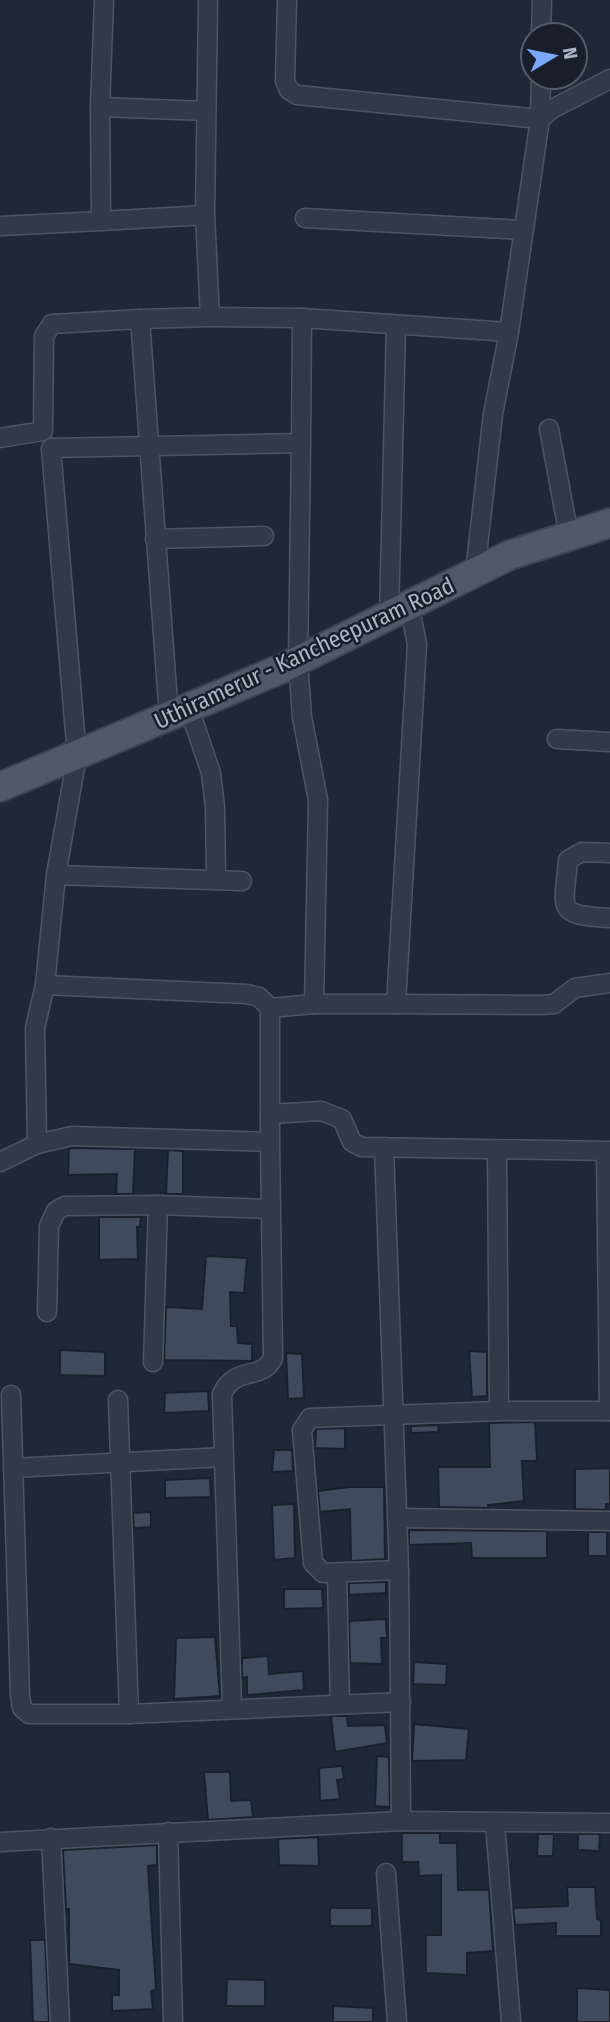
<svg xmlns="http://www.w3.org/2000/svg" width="610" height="2022" font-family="'Fira Sans Condensed',sans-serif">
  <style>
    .building { fill: #3f4b5c; stroke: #1a212d; stroke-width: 2 }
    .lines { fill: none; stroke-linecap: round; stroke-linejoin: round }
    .minor-casing { stroke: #4d5562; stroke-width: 21 }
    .primary-casing { stroke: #3c4350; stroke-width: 32 }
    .minor { stroke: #323a47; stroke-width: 18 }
    .primary { stroke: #505967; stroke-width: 28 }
    .labels { text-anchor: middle; stroke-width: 5; stroke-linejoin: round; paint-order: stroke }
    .street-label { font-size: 23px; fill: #acb5c4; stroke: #181f2b }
  </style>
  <rect width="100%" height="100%" fill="#1f2836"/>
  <g class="building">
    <path d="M69,1148L135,1149L133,1194H116L117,1174L68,1175Z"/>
    <path d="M168,1150L183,1151V1194H166Z"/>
    <path d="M99,1217H141L140,1227H137L138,1259L99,1260Z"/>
    <path d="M206,1256L247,1258L244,1293L230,1292L231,1326H237L238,1343L252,1344V1361L164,1360L166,1307L202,1309Z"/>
    <path d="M60,1350L105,1352V1376L60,1375Z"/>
    <path d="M469,1351L487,1352V1396L472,1397Z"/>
    <path d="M286,1353L302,1354L304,1398L288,1399Z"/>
    <path d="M208,1391L209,1411L164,1413L165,1393Z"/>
    <path d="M535,1422L537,1461H522L524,1501L488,1505L489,1508L439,1507L438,1467H490L489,1423Z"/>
    <path d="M439,1425L438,1432L411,1433V1426Z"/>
    <path d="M345,1428V1449L315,1448L316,1429Z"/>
    <path d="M274,1450H292L293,1471L272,1472Z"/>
    <path d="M610,1468V1504H606V1510L575,1509V1469Z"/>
    <path d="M210,1478L211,1497L165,1498V1480Z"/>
    <path d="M350,1487H384L385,1559L351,1561L350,1509L320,1512L318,1491Z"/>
    <path d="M294,1504L295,1558L274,1560L272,1505Z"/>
    <path d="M151,1512V1527L134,1528L133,1513Z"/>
    <path d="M409,1530L547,1531V1558H472L471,1543L409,1545Z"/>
    <rect x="588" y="1532" width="19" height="24"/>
    <path d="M386,1582V1593L349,1595V1583Z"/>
    <path d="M284,1589H322L323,1608L284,1609Z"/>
    <path d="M386,1619L387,1638H381L382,1664L350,1663L349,1621Z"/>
    <path d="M215,1637L220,1696L174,1699L176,1638Z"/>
    <path d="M268,1656L269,1674L303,1671L304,1690L247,1695V1677L242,1678V1658Z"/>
    <path d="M414,1662L447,1664L446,1685L413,1684Z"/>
    <path d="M331,1716H347L348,1726L385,1725L387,1743L335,1752Z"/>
    <path d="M414,1724L469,1729L466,1760L412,1761Z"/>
    <path d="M377,1756L389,1757L390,1807L375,1806Z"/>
    <path d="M342,1766L344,1779L337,1780L340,1799L320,1801L319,1768Z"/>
    <path d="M204,1772H230L231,1801L251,1800L253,1817L208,1820Z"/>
    <path d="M402,1833H440V1843H457L458,1890H489L493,1951L467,1953V1975L426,1973V1935H441V1875L419,1876L418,1862H402Z"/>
    <path d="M538,1834H554L553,1856H537Z"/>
    <path d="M578,1834H600L599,1851L578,1850Z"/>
    <path d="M318,1837L319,1866L279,1865L278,1839Z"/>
    <path d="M157,1845V1865L148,1866L156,1990L151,1991L153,2009L112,2011V1995H119V1970L69,1964V1909H66L63,1850Z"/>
    <path d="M567,1887H595L597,1919L601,1920V1936H556V1923L515,1925L513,1908L568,1906Z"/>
    <rect x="330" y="1908" width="42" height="18"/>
    <path d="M30,1940H45L49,2022H33Z"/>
    <path d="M227,1979L265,1980V2006H226Z"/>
    <path d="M577,1988L610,1990V2022H577Z"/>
    <path d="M333,2006L373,2008V2022H333Z"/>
  </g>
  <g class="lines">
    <g class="minor-casing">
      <g id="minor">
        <path d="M104,0L100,107L101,221L205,215L210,317L140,319L169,717"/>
        <path d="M287,0L285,81L289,90L297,95L540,119L541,77"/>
        <path d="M541,35L542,0"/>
        <path d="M100,107L206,111"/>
        <path d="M205,215L208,0"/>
        <path d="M305,218L522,230"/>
        <path d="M0,226L101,221"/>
        <path d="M210,317L302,318L509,332"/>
        <path d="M549,429L569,536"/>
        <path d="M0,438L43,431L44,336L52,324L140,319"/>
        <path d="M155,539L264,536"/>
        <path d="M475,572L493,414L509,332L540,119L552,109L610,79"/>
        <path d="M389,616L396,326"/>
        <path d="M189,708L211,773L215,807L216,880"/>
        <path d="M557,739L610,742"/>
        <path d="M610,853L582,852L568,860C564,910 554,915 610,918"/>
        <path d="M56,875L242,881"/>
        <path d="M45,985L247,994L259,997L270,1008V1114"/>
        <path d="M314,1004H396L417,644L409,604"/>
        <path d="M396,1004L540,1005L554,1004L575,988L610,983"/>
        <path d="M270,1008L314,1004L318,800L302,717L298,661L301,443"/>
        <path d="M270,1142V1114L321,1111L342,1119L352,1142L362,1147L610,1151"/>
        <path d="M37,1144L35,1028L45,985L56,875L77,756L51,448L301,443L302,318"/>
        <path d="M384,1147L399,1570L401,1821"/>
        <path d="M497,1151L499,1411"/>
        <path d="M606,1151L609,1411"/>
        <path d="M0,1162L37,1144L72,1136L270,1142L273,1358C263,1381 235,1365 222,1394L232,1708"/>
        <path d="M47,1312L49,1226L56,1211L65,1206L158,1205L271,1209"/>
        <path d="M153,1362L158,1205"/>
        <path d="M11,1395L20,1695L22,1708L29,1714H129L401,1702"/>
        <path d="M118,1400L129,1714"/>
        <path d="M13,1468L224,1457"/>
        <path d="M397,1518L610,1521"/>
        <path d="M399,1570L323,1573L313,1563L302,1430L310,1418L499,1411H610"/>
        <path d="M337,1573L340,1704"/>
        <path d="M495,1823L511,2022"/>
        <path d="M168,1832L173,2022"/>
        <path d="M51,1838L60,2022"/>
        <path d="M0,1842L401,1821L610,1823"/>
        <path d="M386,1873L397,2022"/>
      </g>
    </g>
    <g class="primary-casing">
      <path id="primary" d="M0,787L283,668L510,555L610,523"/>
    </g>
    <use href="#minor" class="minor"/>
    <use href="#primary" class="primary"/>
  </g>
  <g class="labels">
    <g class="street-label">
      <text transform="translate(304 653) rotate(-25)" y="8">Uthiramerur - Kancheepuram Road</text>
    </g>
  </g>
  <g transform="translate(554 56) rotate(80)"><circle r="33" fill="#181f2b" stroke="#535b68" stroke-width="2"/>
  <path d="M0-5L12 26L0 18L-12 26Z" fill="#7aa9fb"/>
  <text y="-10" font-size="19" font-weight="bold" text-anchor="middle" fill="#acb5c4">N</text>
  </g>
</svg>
